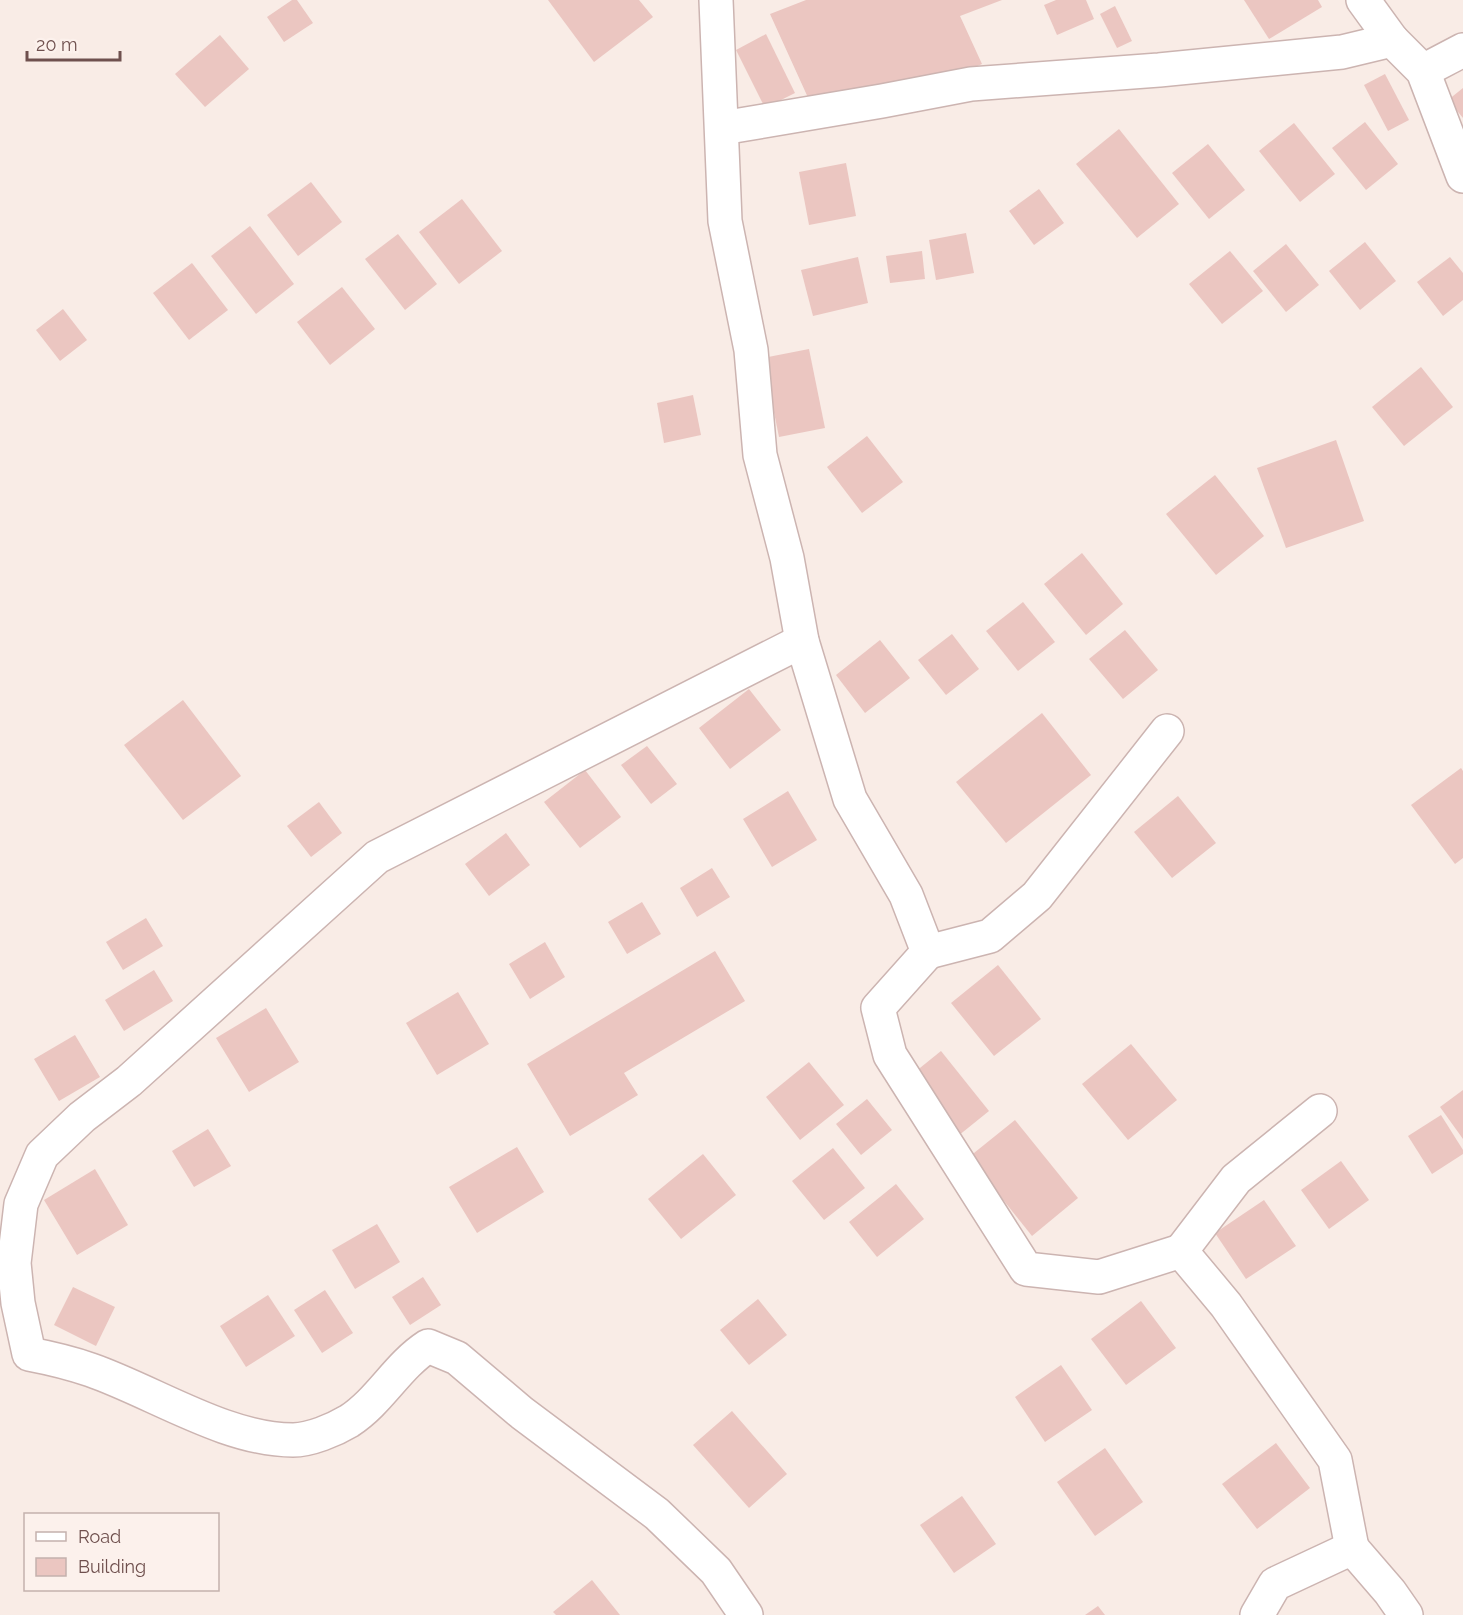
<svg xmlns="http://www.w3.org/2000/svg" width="1463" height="1615" font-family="Raleway,sans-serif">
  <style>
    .building { fill: #ebc6c1 }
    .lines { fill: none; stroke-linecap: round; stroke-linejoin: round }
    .street-casing { stroke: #ccb4b1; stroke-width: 36 }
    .street { stroke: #fff; stroke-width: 33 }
  </style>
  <rect width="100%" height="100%" fill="#f9ece6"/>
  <g class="building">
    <path d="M292,0H297L313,23L284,42L267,17Z"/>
    <path d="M548,0H639L653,17L594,62Z"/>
    <path d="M806,0H1002L960,16L982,64L920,91L810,102L770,14Z"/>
    <path d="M1056,0H1086L1094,19L1057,35L1044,5Z"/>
    <path d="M1244,0H1318L1322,7L1269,39Z"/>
    <path d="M1115,6L1132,41L1117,48L1100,14Z"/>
    <path d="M766,34L795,93L765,108L736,50Z"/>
    <path d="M220,35L249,69L205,107L175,74Z"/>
    <path d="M1385,74L1409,120L1388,131L1364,85Z"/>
    <path d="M1463,88V118L1448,100Z"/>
    <path d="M1365,122L1398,164L1366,190L1332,148Z"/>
    <path d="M1294,123L1335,174L1300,202L1259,151Z"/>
    <path d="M1119,129L1179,204L1137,238L1076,164Z"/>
    <path d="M1208,144L1245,190L1209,219L1172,173Z"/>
    <path d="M846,163L856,216L809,225L799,172Z"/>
    <path d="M311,182L342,222L298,256L267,215Z"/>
    <path d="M1039,189L1064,223L1034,245L1009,211Z"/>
    <path d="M462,199L502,251L459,284L419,232Z"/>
    <path d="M250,226L294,284L256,314L211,256Z"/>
    <path d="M966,233L974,273L936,280L929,240Z"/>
    <path d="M398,234L437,284L405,310L365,259Z"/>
    <path d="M1365,242L1396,281L1360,310L1329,271Z"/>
    <path d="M1286,244L1319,285L1286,312L1253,271Z"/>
    <path d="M922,251L925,279L890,283L886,256Z"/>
    <path d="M1230,251L1263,291L1222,324L1189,284Z"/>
    <path d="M858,257L868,303L813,316L801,270Z"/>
    <path d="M1450,257L1463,273V300L1443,316L1417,282Z"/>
    <path d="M192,263L228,310L189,340L153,293Z"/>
    <path d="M342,287L375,329L330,365L297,322Z"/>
    <path d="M63,309L87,340L60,361L36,330Z"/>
    <path d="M809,349L825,428L779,437L763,358Z"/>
    <path d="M1421,367L1453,407L1404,446L1372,407Z"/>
    <path d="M693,395L701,435L664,443L657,403Z"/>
    <path d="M867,436L903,482L862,513L827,467Z"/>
    <path d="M1336,440L1364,521L1286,548L1257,468Z"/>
    <path d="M1215,475L1264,536L1216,575L1166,514Z"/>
    <path d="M1082,553L1123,604L1086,635L1044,584Z"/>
    <path d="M1023,602L1055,642L1018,671L986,631Z"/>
    <path d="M1125,630L1158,670L1123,699L1089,659Z"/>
    <path d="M952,634L979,669L946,695L918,660Z"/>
    <path d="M880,640L910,678L865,713L836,675Z"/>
    <path d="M749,689L781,730L730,769L699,728Z"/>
    <path d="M183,700L241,776L183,820L124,745Z"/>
    <path d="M1042,713L1091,775L1006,843L956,782Z"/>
    <path d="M647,746L677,784L651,804L621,765Z"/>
    <path d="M1461,768L1463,771V858L1455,864L1411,805Z"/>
    <path d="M585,770L621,817L580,848L544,802Z"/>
    <path d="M788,791L817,840L772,867L743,819Z"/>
    <path d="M1178,796L1216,843L1172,878L1134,832Z"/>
    <path d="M319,802L342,833L311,857L287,826Z"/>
    <path d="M506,833L530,865L489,896L465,864Z"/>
    <path d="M712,868L730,897L697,917L680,888Z"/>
    <path d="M642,902L661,934L627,954L608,922Z"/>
    <path d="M146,918L163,946L123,970L106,942Z"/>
    <path d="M545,942L565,977L530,999L509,964Z"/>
    <path d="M715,951L745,1001L624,1073L638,1095L570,1136L527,1064Z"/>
    <path d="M998,965L1041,1019L994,1056L951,1003Z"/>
    <path d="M154,970L173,1001L124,1031L105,1000Z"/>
    <path d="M458,992L489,1044L437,1075L406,1023Z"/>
    <path d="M266,1008L299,1062L249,1092L216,1038Z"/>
    <path d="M75,1035L100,1077L59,1101L34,1059Z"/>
    <path d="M1131,1044L1177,1100L1128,1140L1082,1084Z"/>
    <path d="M941,1051L989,1111L958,1136L910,1076Z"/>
    <path d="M809,1062L844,1105L800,1140L766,1097Z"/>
    <path d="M1463,1090V1139L1440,1107Z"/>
    <path d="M867,1099L892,1130L861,1155L836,1124Z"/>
    <path d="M1441,1115L1463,1150V1154L1432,1174L1408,1136Z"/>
    <path d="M1015,1120L1078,1198L1032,1236L969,1157Z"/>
    <path d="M208,1129L231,1166L194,1187L172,1151Z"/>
    <path d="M517,1147L544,1192L477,1233L449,1187Z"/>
    <path d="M833,1148L865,1188L824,1220L792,1181Z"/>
    <path d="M703,1154L736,1195L681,1239L648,1199Z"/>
    <path d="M1341,1161L1369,1200L1329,1229L1301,1190Z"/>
    <path d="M95,1169L128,1225L77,1255L44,1200Z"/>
    <path d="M896,1184L924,1219L877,1257L849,1222Z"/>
    <path d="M1264,1200L1296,1246L1246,1279L1215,1233Z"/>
    <path d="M377,1224L400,1262L355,1289L332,1250Z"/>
    <path d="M423,1277L441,1305L410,1325L392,1297Z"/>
    <path d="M73,1287L115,1307L96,1346L54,1325Z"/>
    <path d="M325,1290L353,1333L322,1353L294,1310Z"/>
    <path d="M268,1295L295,1336L246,1367L220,1326Z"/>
    <path d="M758,1299L787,1335L749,1365L720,1330Z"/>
    <path d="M1141,1301L1176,1348L1126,1385L1091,1339Z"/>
    <path d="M1061,1365L1092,1410L1045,1442L1015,1397Z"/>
    <path d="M732,1411L787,1474L749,1508L693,1445Z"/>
    <path d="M1276,1443L1310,1488L1257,1529L1222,1484Z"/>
    <path d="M1105,1448L1143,1502L1095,1536L1057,1482Z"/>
    <path d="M962,1496L996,1544L954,1573L920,1525Z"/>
    <path d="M592,1580L620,1615H556L553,1612Z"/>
    <path d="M1098,1606L1105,1615H1085Z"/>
  </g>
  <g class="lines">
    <g class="street-casing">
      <g id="street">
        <path d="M716,0L725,221L751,350L760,455L787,558L802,641L850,799L906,895L928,952L878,1008L890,1055L1026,1269L1099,1277L1181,1251L1226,1305L1335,1460L1352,1548"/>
        <path d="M1363,0L1392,40"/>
        <path d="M1423,71L1463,50"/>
        <path d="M722,128L882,101L971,84L1159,70L1342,52L1392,40L1423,71L1463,176"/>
        <path d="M928,952L990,936L1037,896L1167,731"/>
        <path d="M1181,1251L1236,1179L1320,1111"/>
        <path d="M746,1615L716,1571L657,1514L522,1413L457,1358L428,1346C397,1366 380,1401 349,1421C334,1430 310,1440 293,1440C226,1440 154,1392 91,1370C71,1363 50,1358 29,1354L18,1303L14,1263L21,1204L42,1155L82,1117L129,1081L377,857L802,641"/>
        <path d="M1257,1615L1275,1584L1352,1548L1390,1592L1406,1615"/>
      </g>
    </g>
    <use href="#street" class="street"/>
  </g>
  <rect x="24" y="1513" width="195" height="78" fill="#fcf1ec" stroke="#c4b1ad" stroke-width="1.5"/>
  <rect x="36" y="1532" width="30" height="9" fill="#ffffff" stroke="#c4b1ad" stroke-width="1.5"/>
  <text x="78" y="1543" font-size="18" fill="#6f504e">Road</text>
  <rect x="36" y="1558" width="30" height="18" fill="#ebc6c1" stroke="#c4b1ad" stroke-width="1.5"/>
  <text x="78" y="1573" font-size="18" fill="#6f504e">Building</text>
  <path d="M27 51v9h93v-9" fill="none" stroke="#6f504e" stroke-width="3"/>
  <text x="36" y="51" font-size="18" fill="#6f504e" stroke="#fcf1ec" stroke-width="4.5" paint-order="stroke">20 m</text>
</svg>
